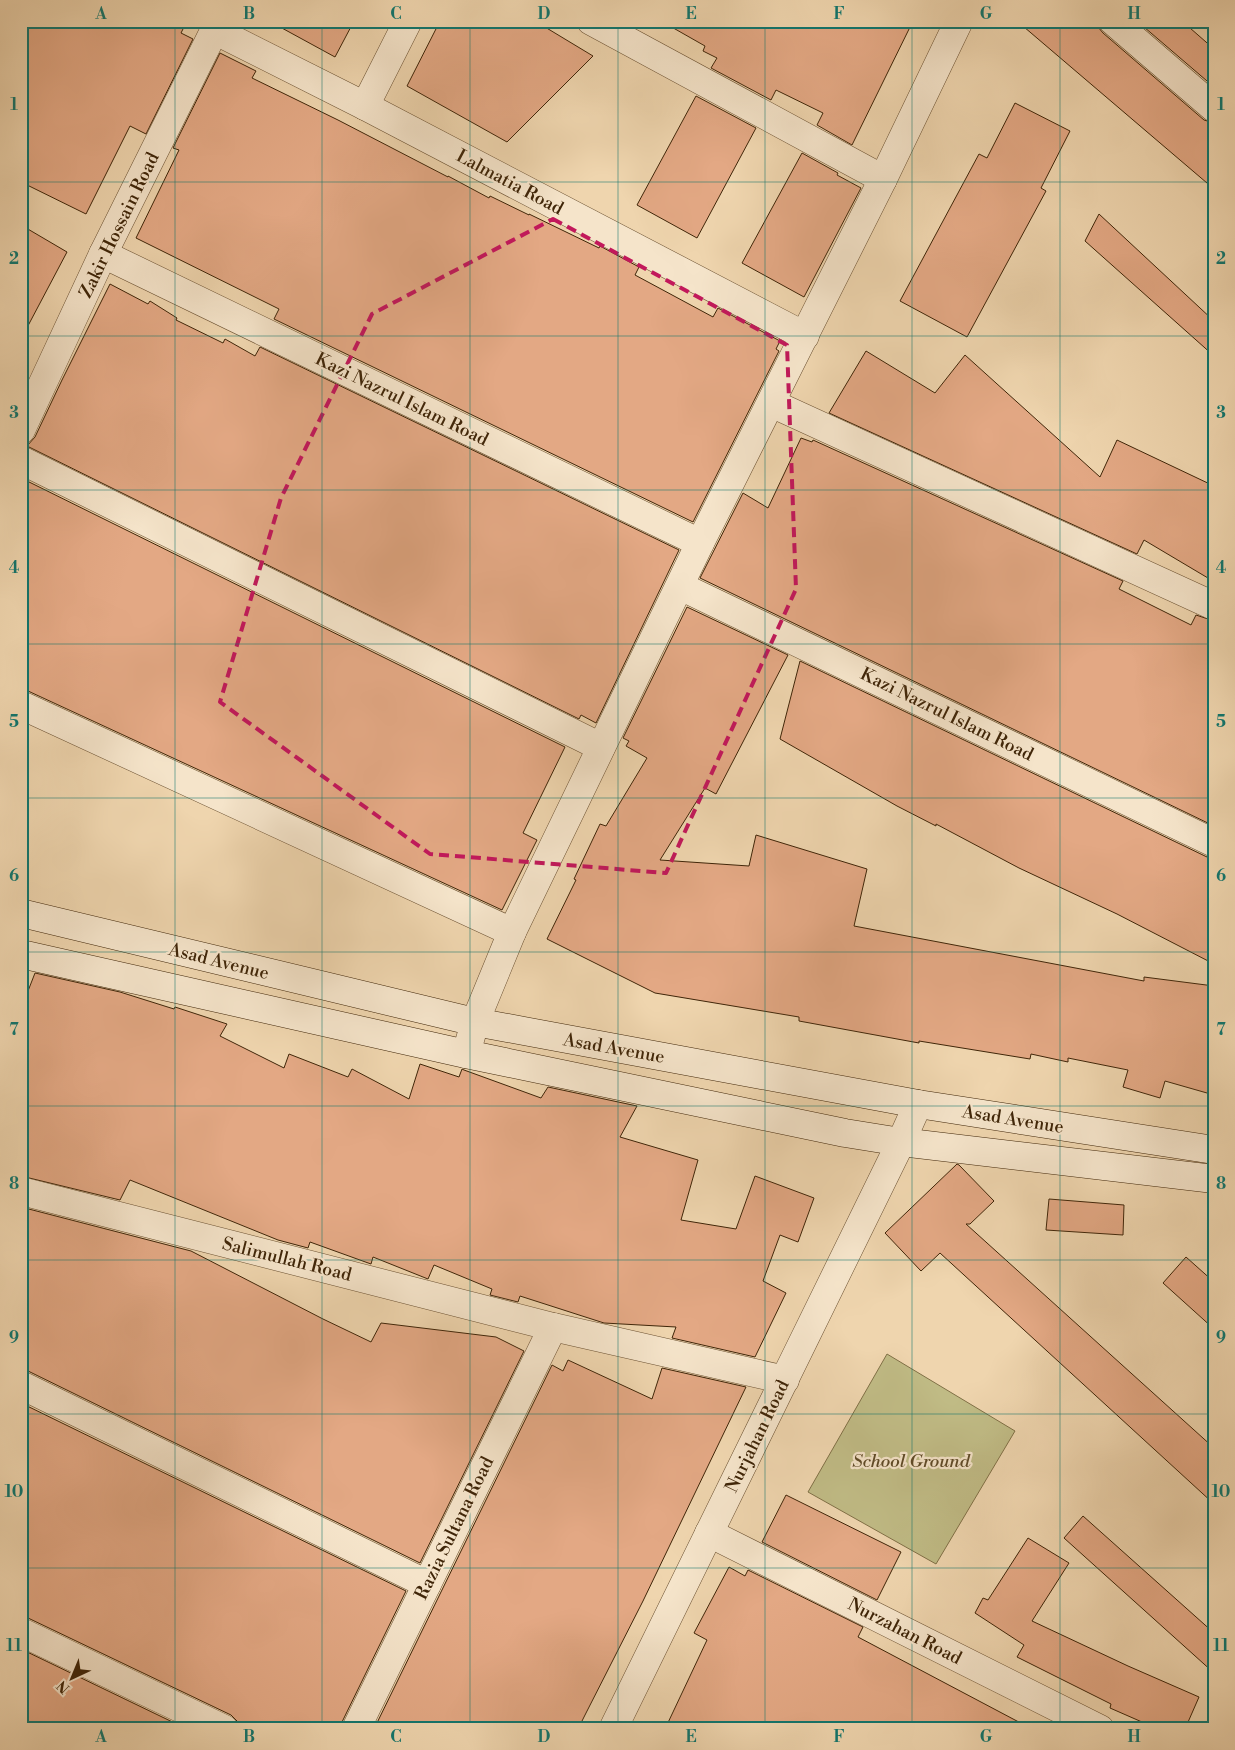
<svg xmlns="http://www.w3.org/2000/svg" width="1235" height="1750" font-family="'Libre Bodoni',serif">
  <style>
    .green { fill: #c0bb85; stroke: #807046 }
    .building { fill: #e3a884; stroke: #3f2508 }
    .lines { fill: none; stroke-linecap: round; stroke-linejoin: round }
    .street-casing { stroke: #6b5132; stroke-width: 29 }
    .secondary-casing { stroke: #3f2508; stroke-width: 29 }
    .street { stroke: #f5e4ca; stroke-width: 28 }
    .secondary { stroke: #f5e4ca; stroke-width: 28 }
    .marked { fill: none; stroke: #c2185b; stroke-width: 4; stroke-dasharray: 10 6; stroke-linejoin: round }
    .grid { fill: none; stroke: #0f766e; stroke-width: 1; stroke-opacity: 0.55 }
    .labels { text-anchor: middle; stroke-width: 4.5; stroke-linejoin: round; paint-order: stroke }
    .street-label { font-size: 18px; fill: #3f2508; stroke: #f5e4ca }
    .park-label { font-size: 18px; font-style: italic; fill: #5f4a27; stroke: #f5e4ca }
    .neatline { fill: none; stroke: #0f766e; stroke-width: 2 }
    .grid-label { font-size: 16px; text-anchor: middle; font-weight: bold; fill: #0f766e }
  </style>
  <rect width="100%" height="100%" fill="#efd5ae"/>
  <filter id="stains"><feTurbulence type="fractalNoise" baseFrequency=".004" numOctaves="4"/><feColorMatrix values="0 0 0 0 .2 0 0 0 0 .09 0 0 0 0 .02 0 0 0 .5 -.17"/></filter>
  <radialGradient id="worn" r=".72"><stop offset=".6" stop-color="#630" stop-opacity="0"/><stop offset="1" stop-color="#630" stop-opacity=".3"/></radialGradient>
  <path class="green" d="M887,1354L1015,1431L936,1564L808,1492Z"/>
  <g class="building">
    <path d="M21,21H187L181,33L193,39L146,134L130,126L86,214L21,182Z"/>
    <path d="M269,21H354L335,57Z"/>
    <path d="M440,21H535L593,56L507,142L407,86Z"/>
    <path d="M661,21H913L852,145L817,125L823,113L776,90L771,100L711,68L717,58L703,51L705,46Z"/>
    <path d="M1017,21H1098V27L1103,33L1204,120L1214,123V189Z"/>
    <path d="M1137,21H1182L1214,49V87Z"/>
    <path d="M220,53L256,71L252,78L338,120L448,177V176L489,198L490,196L529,215V214L599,248L600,246L639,267L635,275L713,317L718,308L780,341L776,349L779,351L693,522L274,319L279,309L136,238L179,150L173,148Z"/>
    <path d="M696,96L756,128L697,238L637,205Z"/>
    <path d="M1015,103L1070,131L1041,188L1046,191L967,337L900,301L979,154L987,158Z"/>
    <path d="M802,153L838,173L837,175L861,188L804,297L742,263Z"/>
    <path d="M1099,214L1214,321V356L1085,241Z"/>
    <path d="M21,225L67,252L21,339Z"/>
    <path d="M110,284L148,304L150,301L177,318L176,320L223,343L225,339L255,356L260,347L679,550L596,723L581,715L579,719L27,446L35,437L62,380Z"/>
    <path d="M866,351L935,393L965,355L1100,477L1117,440L1214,486V589L1210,587L1213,581L1144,540L1137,554L829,413Z"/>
    <path d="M801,438L812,442L813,440L1123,581L1119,589L1191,625L1196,615L1214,621V826L700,578L743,493L768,508Z"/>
    <path d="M21,478L565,747L523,833L537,840L502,910L28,691L21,690Z"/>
    <path d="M687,607L788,655L716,794L705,788L660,860L749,866L756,835L867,869L854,926L1144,981V977L1214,986V1095L1165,1081L1160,1098L1123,1087L1128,1070L1068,1058V1062L1031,1054L1030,1059L919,1041V1043L799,1021V1017L655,993L547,939L576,880L574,879L600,824L606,826L647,758L626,746L629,741L623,738Z"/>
    <path d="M800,661L1207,857L1214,858V964L1117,914L1019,868L936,824V826L897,806L780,739Z"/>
    <path d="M35,973L120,992L174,1009L175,1007L227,1024L220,1036L284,1068L289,1054L348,1077L352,1069L409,1099L420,1064L459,1077L462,1069L464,1070L541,1098L548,1087L637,1106L620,1137L698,1160L681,1220L736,1229L755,1176L814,1198L798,1242L780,1235L763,1281L786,1293L755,1357L672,1338L676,1327L604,1323L520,1296L518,1302L490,1295L492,1289L434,1265L428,1279L373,1257L371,1264L310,1242L308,1248L278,1240L130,1180L120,1200L21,1176V1009Z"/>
    <path d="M957,1164L959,1165L994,1201L970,1224H966L1214,1448V1504L940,1253L921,1271L885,1233Z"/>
    <path d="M1049,1199L1124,1205L1123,1235L1046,1230Z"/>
    <path d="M21,1207L191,1251L323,1319L371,1342L381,1323L496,1337L524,1351L420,1563L28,1371L21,1370Z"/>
    <path d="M1186,1257L1214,1282V1329L1163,1283Z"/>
    <path d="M568,1360L652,1399L662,1368L746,1387L643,1601L585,1715L578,1729H374L552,1365L563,1371Z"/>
    <path d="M21,1403L406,1591L342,1722L341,1729H239L237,1721L231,1715L28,1618L21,1617Z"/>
    <path d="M786,1495L901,1552L877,1600L762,1542Z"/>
    <path d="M1083,1516L1214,1633V1673L1064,1538Z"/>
    <path d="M1028,1538L1069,1563L1032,1621L1128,1666L1199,1697L1185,1729H1158L1110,1708L1111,1704L1017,1657L1024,1645L975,1613L983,1598L988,1600Z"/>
    <path d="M729,1567L745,1576L748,1570L863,1627L858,1637L1032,1729H665L707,1640L694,1633Z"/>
    <path d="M21,1649L187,1729H21Z"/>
  </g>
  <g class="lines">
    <g class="street-casing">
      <g id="street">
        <path d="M591,21L883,179"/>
        <path d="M1113,21L1214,108"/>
        <path d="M214,30L365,106L805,336"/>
        <path d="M365,106L408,21"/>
        <path d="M103,254L700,543"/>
        <path d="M771,403L1214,606"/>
        <path d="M21,430L103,254L219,21"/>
        <path d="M21,460L601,747"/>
        <path d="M680,586L1214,843"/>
        <path d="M21,705L512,932"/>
        <path d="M466,1054L475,1022L512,932L700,543L883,179L959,21"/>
        <path d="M21,1191L553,1327L785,1380"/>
        <path d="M21,1385L427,1584"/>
        <path d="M709,1533L1100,1729"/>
        <path d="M21,1632L224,1729"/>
        <path d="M356,1729L553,1327"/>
        <path d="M613,1729L901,1142L918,1104"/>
      </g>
    </g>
    <g class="secondary-casing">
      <g id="secondary">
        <path d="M21,913L475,1022L918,1104L1214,1150"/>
        <path d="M21,954L466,1054L845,1133L901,1142L1214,1179"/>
      </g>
    </g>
    <use href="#street" class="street"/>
    <use href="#secondary" class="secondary"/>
  </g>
  <path class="marked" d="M553,219L787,345L796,589L666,873L430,854L220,702L281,498L372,314Z"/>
  <path class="grid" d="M175,21V1729M322,21V1729M470,21V1729M618,21V1729M765,21V1729M912,21V1729M1060,21V1729M21,182H1214M21,336H1214M21,490H1214M21,644H1214M21,798H1214M21,952H1214M21,1106H1214M21,1260H1214M21,1414H1214M21,1568H1214"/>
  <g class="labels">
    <g class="street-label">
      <text transform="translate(510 182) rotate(28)" y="6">Lalmatia Road</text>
      <text transform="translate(119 225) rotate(-64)" y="6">Zakir Hossain Road</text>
      <text transform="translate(402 399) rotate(26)" y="6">Kazi Nazrul Islam Road</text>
      <text transform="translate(947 714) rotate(26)" y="6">Kazi Nazrul Islam Road</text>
      <text transform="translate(219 961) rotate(14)" y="6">Asad Avenue</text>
      <text transform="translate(614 1048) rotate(10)" y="6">Asad Avenue</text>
      <text transform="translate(1013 1119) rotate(9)" y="6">Asad Avenue</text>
      <text transform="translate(287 1259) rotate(14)" y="6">Salimullah Road</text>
      <text transform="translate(757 1436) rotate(-64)" y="6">Nurjahan Road</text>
      <text transform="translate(454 1528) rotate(-64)" y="6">Razia Sultana Road</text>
      <text transform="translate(905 1631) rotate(27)" y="6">Nurzahan Road</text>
    </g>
    <g class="park-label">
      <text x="911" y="1467">School Ground</text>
    </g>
  </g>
  <rect width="1235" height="1750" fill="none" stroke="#efd5ae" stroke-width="55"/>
  <g transform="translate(72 1678) rotate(224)" stroke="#f5e4ca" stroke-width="4" paint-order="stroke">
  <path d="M0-4L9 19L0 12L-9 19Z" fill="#3f2508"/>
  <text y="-8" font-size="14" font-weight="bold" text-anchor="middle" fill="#3f2508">N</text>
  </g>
  <rect x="28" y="28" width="1180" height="1694" class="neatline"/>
  <g class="grid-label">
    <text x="101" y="19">A</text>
    <text x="249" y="19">B</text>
    <text x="396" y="19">C</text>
    <text x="544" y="19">D</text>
    <text x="691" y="19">E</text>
    <text x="839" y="19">F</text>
    <text x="986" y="19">G</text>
    <text x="1134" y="19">H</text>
    <text x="14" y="110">1</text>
    <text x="1221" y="110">1</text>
    <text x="14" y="264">2</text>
    <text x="1221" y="264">2</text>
    <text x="14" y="418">3</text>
    <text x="1221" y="418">3</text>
    <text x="14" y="573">4</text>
    <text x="1221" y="573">4</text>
    <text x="14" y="727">5</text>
    <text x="1221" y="727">5</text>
    <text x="14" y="881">6</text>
    <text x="1221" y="881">6</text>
    <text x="14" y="1035">7</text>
    <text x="1221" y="1035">7</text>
    <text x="14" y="1189">8</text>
    <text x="1221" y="1189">8</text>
    <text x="14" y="1343">9</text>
    <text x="1221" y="1343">9</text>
    <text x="14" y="1497">10</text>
    <text x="1221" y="1497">10</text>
    <text x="14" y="1651">11</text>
    <text x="1221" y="1651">11</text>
    <text x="101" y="1742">A</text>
    <text x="249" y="1742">B</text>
    <text x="396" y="1742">C</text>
    <text x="544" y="1742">D</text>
    <text x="691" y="1742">E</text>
    <text x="839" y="1742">F</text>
    <text x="986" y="1742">G</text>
    <text x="1134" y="1742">H</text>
  </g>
  <rect width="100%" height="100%" filter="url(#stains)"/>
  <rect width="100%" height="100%" fill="url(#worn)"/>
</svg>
